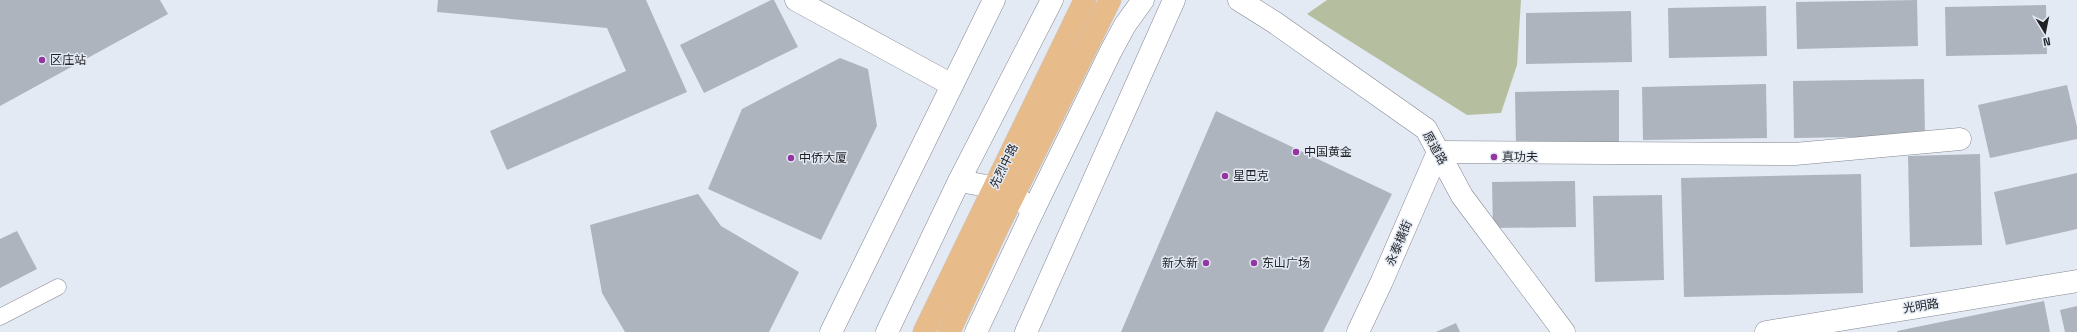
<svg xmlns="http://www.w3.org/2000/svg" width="2077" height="332" font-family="'Space Grotesk','Noto Sans SC',sans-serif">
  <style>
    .green { fill: #b5bf9f }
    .building { fill: #aeb4bd }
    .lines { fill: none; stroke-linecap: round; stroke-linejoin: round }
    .service-casing { stroke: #818690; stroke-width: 17 }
    .minor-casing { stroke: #818690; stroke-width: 23 }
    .tertiary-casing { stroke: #818690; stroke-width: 23 }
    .secondary-casing { stroke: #818690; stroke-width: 23 }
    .primary-casing { stroke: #c9cacb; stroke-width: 23 }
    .service { stroke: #fff; stroke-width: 16 }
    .minor { stroke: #fff; stroke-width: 22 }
    .tertiary { stroke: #fff; stroke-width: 22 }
    .secondary { stroke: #fff; stroke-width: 22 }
    .primary { stroke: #e8bb8b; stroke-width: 22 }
    .poi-dot { fill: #9236a1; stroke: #e4eaf4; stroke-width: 1.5 }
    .labels { text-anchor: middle; stroke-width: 3; stroke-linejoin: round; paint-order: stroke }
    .poi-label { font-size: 12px; fill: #1f2125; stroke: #e4eaf4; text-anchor: start }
    .street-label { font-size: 12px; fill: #1f2125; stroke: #e4eaf4 }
  </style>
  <rect width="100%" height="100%" fill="#e4eaf4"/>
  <path class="green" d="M1327,0H1521L1517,65L1501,113L1467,115L1307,14Z"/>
  <g class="building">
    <path d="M0,0H160L168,14L0,106Z"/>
    <path d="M438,0H646L687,92L507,170L490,131L626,71L607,28L437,12Z"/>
    <path d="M771,0H774L798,47L704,93L680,45Z"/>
    <path d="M1917,0L1918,46L1797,49L1796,2Z"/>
    <path d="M2046,5L2047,54L1946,56L1945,7Z"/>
    <path d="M1766,6L1767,56L1669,58L1668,8Z"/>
    <path d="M1631,11L1632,62L1526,64V13Z"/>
    <path d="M840,58L868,69L877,126L821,240L708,189L742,109Z"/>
    <path d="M1924,79L1925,136L1794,138L1793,81Z"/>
    <path d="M1766,84L1767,138L1643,140L1642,87Z"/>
    <path d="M2067,85L2077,127V139L1990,158L1978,105Z"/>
    <path d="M1619,90V143L1516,146L1515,92Z"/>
    <path d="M1216,111L1392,194L1323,332H1121Z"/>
    <path d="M1980,154L1982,245L1910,247L1908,156Z"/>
    <path d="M2077,173V229L2006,245L1994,192Z"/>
    <path d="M1861,174L1863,293L1684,297L1681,178Z"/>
    <path d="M1575,181L1576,227L1493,228L1492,182Z"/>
    <path d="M698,194L721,226L799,272L769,332H625L602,293L590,225Z"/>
    <path d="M1662,195L1664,280L1595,282L1593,196Z"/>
    <path d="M17,231L37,269L0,288V239Z"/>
    <path d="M2044,301L2050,332H1897V331Z"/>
    <path d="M2077,306V332H2065L2060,310Z"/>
    <path d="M1456,323L1460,332H1436Z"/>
  </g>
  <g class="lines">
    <g class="service-casing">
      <path id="service" d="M0,317L58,287"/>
    </g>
    <g class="minor-casing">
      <g id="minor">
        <path d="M796,0L952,85"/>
        <path d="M1239,0L1274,22L1426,129L1462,196L1564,332"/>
        <path d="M1438,152L1795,154L1960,139"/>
        <path d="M831,332L994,0"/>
        <path d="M1026,332L1174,0"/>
        <path d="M1358,332L1382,281L1438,152"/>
        <path d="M1766,332L2077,281"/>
      </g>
    </g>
    <g class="tertiary-casing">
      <path id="tertiary" d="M959,181C985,185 1014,190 1033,211"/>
    </g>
    <g class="secondary-casing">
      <g id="secondary">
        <path d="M887,332L959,181L1052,0"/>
        <path d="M976,332L1033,211L1111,51L1125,25L1143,0"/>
      </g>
    </g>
    <g class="primary-casing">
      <g id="primary">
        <path d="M924,332L1085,0"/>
        <path d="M949,332L997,229L1110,0"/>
      </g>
    </g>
    <use href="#service" class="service"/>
    <use href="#minor" class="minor"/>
    <use href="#tertiary" class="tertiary"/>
    <use href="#secondary" class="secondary"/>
    <use href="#primary" class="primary"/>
  </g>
  <g class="poi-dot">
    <circle cx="42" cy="60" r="4"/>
    <circle cx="1296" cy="152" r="4"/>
    <circle cx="1494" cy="157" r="4"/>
    <circle cx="791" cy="158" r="4"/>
    <circle cx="1225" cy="176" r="4"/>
    <circle cx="1206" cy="263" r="4"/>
    <circle cx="1254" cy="263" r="4"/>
  </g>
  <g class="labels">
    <g class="poi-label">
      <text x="50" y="64">区庄站</text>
      <text x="1304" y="156">中国黄金</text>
      <text x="1502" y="161">真功夫</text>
      <text x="799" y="162">中侨大厦</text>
      <text x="1233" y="180">星巴克</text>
      <text x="1198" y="267" text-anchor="end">新大新</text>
      <text x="1262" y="267">东山广场</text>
    </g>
    <g class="street-label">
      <text transform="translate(1435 148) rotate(61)" y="4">原道路</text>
      <text transform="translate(1004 166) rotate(-64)" y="4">先烈中路</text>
      <text transform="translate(1399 243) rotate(-67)" y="4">永泰横街</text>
      <text transform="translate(1921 306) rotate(-9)" y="4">光明路</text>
    </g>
  </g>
  <g transform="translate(2045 32) rotate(170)" stroke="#e4eaf4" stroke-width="3" paint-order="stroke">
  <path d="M0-3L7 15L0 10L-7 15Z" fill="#1f2125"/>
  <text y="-6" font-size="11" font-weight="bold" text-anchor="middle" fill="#1f2125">N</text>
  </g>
</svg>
